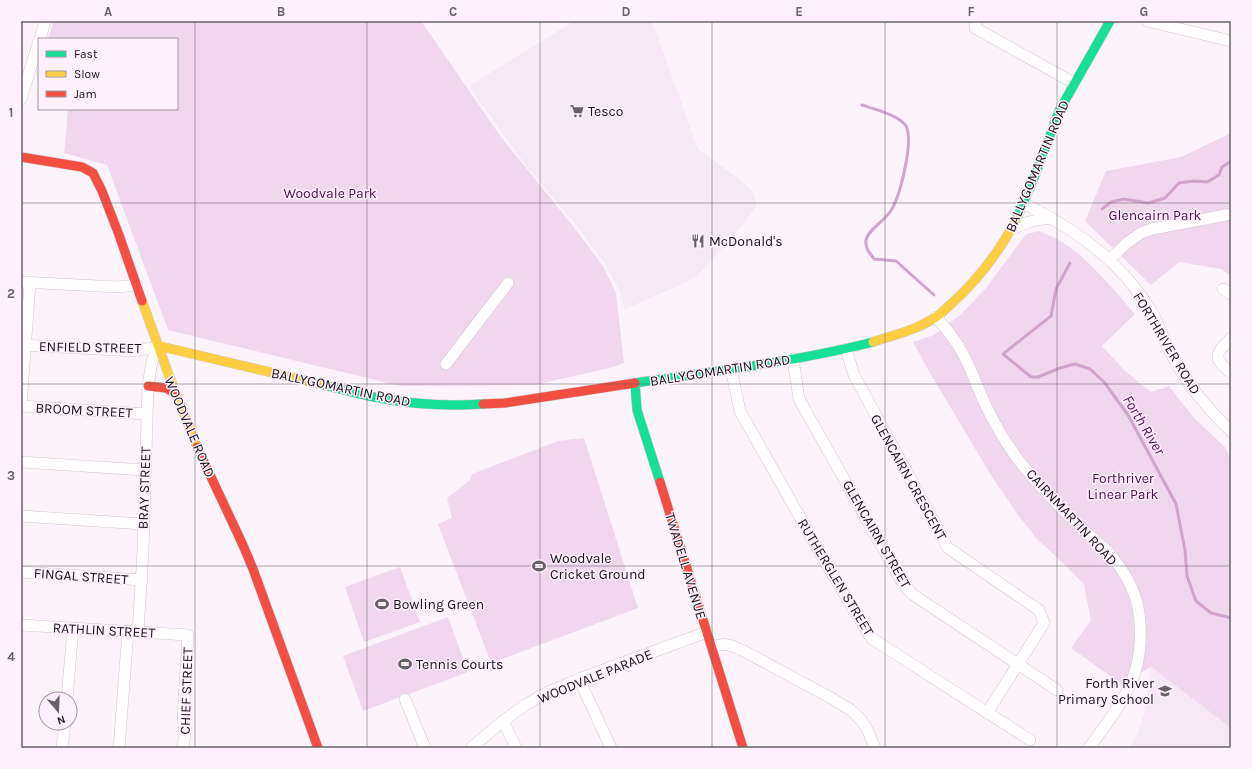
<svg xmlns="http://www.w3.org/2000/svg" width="1252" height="769" font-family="Karla,sans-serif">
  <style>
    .built { fill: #f6e8f4 }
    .green { fill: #f1d7ee }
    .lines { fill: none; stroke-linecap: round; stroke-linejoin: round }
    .stream { stroke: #d1a4cd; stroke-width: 3 }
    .street-casing { stroke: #cec7cc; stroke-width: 12 }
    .fast-casing { stroke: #cec7cc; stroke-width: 10 }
    .slow-casing { stroke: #cec7cc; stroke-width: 10 }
    .jam-casing { stroke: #cec7cc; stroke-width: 10 }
    .street { stroke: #fffdfe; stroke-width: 11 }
    .fast { stroke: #16e098; stroke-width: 9 }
    .slow { stroke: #ffcf43; stroke-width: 9 }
    .jam { stroke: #f24e42; stroke-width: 9 }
    .grid { fill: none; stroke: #686266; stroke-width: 1; stroke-opacity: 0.55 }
    .labels { text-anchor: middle; stroke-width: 3; stroke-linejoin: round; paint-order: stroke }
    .poi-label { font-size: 14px; fill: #181317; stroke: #fff0fd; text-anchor: start }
    .street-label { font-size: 14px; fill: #181317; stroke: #fff0fd }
    .park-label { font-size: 14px; fill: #550954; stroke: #fff0fd }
    .water-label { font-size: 15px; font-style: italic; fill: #550953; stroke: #fff0fd }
    .neatline { fill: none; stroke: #686266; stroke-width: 1.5 }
    .grid-label { font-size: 13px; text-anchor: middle; font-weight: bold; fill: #686266 }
  </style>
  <rect width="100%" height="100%" fill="#fcf4fa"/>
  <g class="built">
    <path d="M574,21H652L698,149L744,183L753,192L757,205L735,234L698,275L687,282L625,309L619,290L605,264L575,224L528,168L506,138L469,86Z"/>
    <path d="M1151,667L1231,728V748H1128L1136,739L1144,715Z"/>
  </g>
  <g class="green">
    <path d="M54,21H421L501,137L573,226L603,266L616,293L624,363L613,367L535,385L400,386L168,330L107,165L64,153L68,109H177V39H48Z"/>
    <path d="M1231,133V276L1221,269L1179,262L1151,285L1085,221L1106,171L1181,157Z"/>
    <path d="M1040,231C1045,234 1051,236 1057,239C1087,256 1112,288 1135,314L1102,346L1125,371L1151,392L1169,386L1194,418L1225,447L1231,460V728L1151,667L1121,684L1071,648L1091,620L1084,585L1070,570L1036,538L1018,515L992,477L930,373L913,342L934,335L960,315L986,288L1026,234Z"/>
    <path d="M584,438L638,608L491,663L438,524L452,518L447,498L470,480L472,474L558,441Z"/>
    <path d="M400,567L420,622L364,642L345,587Z"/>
    <path d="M448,617L468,672L363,711L343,656Z"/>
  </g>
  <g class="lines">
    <g class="stream">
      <path d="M862,105C874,109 899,115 906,126C914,141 900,198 890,212C884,221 868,230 866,240C865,249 870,253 874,259L896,261L934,295"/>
      <path d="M1102,209L1111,202L1124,199L1148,203L1165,198L1179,183L1194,181L1207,182L1219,175L1222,167L1231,161"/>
      <path d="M1070,263L1056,289L1051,316L1003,354L1031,377H1038L1060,368L1075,364L1090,369L1104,382L1128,415L1176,504L1185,550L1187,576L1196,601L1211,613L1231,618"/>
    </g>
    <g class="street-casing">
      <g id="street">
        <path d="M976,21L975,28L1074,83"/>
        <path d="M1147,21L1231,41"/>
        <path d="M40,39L45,21"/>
        <path d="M21,99L39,41"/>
        <path d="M1023,203C1074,229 1116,257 1148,306C1157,320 1162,335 1169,350C1185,381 1205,407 1231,431"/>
        <path d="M1013,229C1026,221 1037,220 1052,218"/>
        <path d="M1109,260L1127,243L1141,233L1152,229L1179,224L1231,214"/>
        <path d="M21,282L118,287L137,285"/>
        <path d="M1223,289L1231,294"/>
        <path d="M936,317C946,328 956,341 963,354C972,370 977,387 985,404C993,421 1003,438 1014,454C1035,483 1062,509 1088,534C1095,541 1104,546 1110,554C1121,567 1131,583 1136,599C1143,625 1142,660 1130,685C1120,708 1103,728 1089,748"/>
        <path d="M1231,338C1215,355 1212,357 1231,373"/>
        <path d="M21,345L137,351L159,346"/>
        <path d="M846,349L854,375L948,548L1039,610L1044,623L987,713"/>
        <path d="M793,359L799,399L901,580L912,594L1057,690"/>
        <path d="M446,364L508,283"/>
        <path d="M731,369L740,411L827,565L871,638L1030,740"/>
        <path d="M21,405L30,283"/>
        <path d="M21,406L146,414"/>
        <path d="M21,462L145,470"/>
        <path d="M21,516L143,524"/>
        <path d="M21,572L142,580"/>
        <path d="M21,625L188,635L183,718L185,733L183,748"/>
        <path d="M138,632L143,551L148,386L152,361L159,346"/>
        <path d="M712,647C725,642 729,645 742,650L831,698L851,710L862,721L868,731L875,748"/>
        <path d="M579,679L611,748"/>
        <path d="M67,699L73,628"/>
        <path d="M405,699L425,748"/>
        <path d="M503,721L516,748"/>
        <path d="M62,748L65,723"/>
        <path d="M119,748L128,631"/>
        <path d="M471,748L503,721L525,705L548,692L579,679L707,632"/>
      </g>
    </g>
    <g class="fast-casing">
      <g id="fast">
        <path d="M1017,218L1036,173L1059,111L1110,21"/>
        <path d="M320,384C342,389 363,396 385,399C418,405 450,406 483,404"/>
        <path d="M660,482L637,410L635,383C714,371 795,362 873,342"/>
      </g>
    </g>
    <g class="slow-casing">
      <g id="slow">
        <path d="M142,301L168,373L197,447"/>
        <path d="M873,342C894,335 917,330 936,317C941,314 945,309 950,305C978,280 1000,251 1017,218"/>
        <path d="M159,346L320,384"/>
      </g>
    </g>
    <g class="jam-casing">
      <g id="jam">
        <path d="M21,157L82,167L93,173L102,191L119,235L142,301"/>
        <path d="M148,386L166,388L176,394"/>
        <path d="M483,404L505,403L635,383"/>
        <path d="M197,447L242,543L253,569L318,748"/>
        <path d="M660,482L743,748"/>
      </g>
    </g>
    <use href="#street" class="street"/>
    <use href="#fast" class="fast"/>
    <use href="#slow" class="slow"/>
    <use href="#jam" class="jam"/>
  </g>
  <path class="grid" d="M195,21V748M367,21V748M540,21V748M712,21V748M885,21V748M1057,21V748M21,203H1231M21,384H1231M21,566H1231"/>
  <defs>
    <g id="supermarket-bare" transform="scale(1.08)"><path d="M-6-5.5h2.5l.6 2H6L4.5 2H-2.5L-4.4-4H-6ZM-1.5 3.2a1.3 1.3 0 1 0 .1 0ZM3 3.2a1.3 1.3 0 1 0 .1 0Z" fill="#686266" stroke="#fff0fd" stroke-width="2.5" paint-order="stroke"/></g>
    <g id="restaurant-bare" transform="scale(1.08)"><path d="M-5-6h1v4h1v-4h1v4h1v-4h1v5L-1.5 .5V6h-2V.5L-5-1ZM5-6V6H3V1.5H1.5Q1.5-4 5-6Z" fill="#686266" stroke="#fff0fd" stroke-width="2.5" paint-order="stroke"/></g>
    <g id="stadium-bare" transform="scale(1.08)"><path d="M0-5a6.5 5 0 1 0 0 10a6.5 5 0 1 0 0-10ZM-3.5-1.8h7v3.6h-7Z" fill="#686266" stroke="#fff0fd" stroke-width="2.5" paint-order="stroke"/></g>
    <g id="school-bare" transform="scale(1.08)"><path d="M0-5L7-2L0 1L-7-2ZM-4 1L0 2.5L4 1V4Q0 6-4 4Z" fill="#686266" stroke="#fff0fd" stroke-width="2.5" paint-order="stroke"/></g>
  </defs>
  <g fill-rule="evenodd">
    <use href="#supermarket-bare" x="577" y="111"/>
    <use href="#restaurant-bare" x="698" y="241"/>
    <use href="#stadium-bare" x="539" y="566"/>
    <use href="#stadium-bare" x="382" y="604"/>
    <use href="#stadium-bare" x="405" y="664"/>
    <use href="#school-bare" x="1165" y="691"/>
  </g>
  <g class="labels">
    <g class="poi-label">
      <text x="588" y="116">Tesco</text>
      <text x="709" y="246">McDonald's</text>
      <text x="550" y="563">Woodvale<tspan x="550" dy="16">Cricket Ground</tspan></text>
      <text x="393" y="609">Bowling Green</text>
      <text x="416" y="669">Tennis Courts</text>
      <text x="1154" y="688" text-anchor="end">Forth River<tspan x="1154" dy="16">Primary School</tspan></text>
    </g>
    <g class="street-label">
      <text transform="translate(1037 166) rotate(-67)" y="5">BALLYGOMARTIN ROAD</text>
      <text transform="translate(1167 343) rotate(59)" y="5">FORTHRIVER ROAD</text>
      <text transform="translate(90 347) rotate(1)" y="5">ENFIELD STREET</text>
      <text transform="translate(720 370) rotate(-9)" y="5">BALLYGOMARTIN ROAD</text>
      <text transform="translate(341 387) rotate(12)" y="5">BALLYGOMARTIN ROAD</text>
      <text transform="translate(84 410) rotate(3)" y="5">BROOM STREET</text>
      <text transform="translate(190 427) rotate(67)" y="5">WOODVALE ROAD</text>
      <text transform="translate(909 477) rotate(61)" y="5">GLENCAIRN CRESCENT</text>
      <text transform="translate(144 488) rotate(-88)" y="5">BRAY STREET</text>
      <text transform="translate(1072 517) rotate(47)" y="5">CAIRNMARTIN ROAD</text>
      <text transform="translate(877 534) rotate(60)" y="5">GLENCAIRN STREET</text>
      <text transform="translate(686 566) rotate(73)" y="5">TWADELL AVENUE</text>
      <text transform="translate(81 576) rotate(4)" y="5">FINGAL STREET</text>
      <text transform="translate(836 577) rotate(59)" y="5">RUTHERGLEN STREET</text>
      <text transform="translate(104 630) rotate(3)" y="5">RATHLIN STREET</text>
      <text transform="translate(595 676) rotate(-22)" y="5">WOODVALE PARADE</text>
      <text transform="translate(186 691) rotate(-88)" y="5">CHIEF STREET</text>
    </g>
    <g class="park-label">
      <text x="330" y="198">Woodvale Park</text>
      <text x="1155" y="220">Glencairn Park</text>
      <text x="1123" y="483">Forthriver<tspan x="1123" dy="16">Linear Park</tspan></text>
    </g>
    <g class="water-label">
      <text transform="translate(1144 425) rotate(59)" y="5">Forth River</text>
    </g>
  </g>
  <rect width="1252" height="769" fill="none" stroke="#fff0fd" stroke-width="44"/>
  <rect x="38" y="38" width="140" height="72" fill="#fff0fd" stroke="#a398a1"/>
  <rect x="46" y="51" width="20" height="6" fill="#16e098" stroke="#a398a1"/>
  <text x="74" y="58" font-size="12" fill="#181317">Fast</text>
  <rect x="46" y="71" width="20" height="6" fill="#ffcf43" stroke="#a398a1"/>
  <text x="74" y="78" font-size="12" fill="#181317">Slow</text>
  <rect x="46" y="91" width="20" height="6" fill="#f24e42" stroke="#a398a1"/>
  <text x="74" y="98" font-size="12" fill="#181317">Jam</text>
  <g transform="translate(58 711) rotate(161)"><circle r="19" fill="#fff0fd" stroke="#a398a1"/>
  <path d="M0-3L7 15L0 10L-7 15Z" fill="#686266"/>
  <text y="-6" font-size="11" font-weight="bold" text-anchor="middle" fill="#181317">N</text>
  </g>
  <rect x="22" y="22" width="1208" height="725" class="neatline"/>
  <g class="grid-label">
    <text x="108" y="16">A</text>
    <text x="281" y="16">B</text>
    <text x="453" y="16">C</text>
    <text x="626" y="16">D</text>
    <text x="799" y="16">E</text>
    <text x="971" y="16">F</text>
    <text x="1144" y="16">G</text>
    <text x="11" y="117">1</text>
    <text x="11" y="298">2</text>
    <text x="11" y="480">3</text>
    <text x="11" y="661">4</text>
  </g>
</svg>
